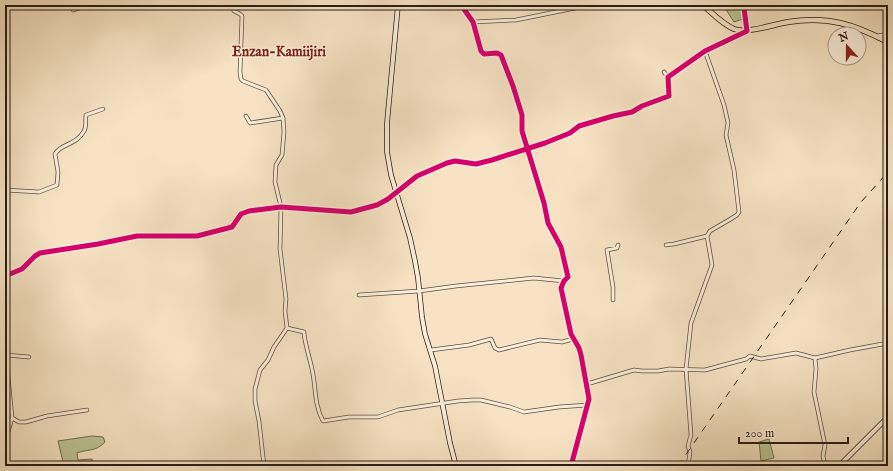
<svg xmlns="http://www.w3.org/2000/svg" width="893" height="471" font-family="'IM FELL English',serif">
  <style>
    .green { fill: #bcc495; stroke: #727055 }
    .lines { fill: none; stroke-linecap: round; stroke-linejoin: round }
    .street-casing { stroke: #5c4e41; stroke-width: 4.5 }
    .secondary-casing { stroke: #291c15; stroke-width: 5.5 }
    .primary-casing { stroke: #291c15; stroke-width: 6 }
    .street { stroke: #faedd9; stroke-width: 3 }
    .secondary { stroke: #faedd9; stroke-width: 4 }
    .primary { stroke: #f7e3c4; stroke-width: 4.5 }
    .rail { stroke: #291c15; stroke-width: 1; stroke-dasharray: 7 7; stroke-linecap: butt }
    .cycleway-casing { stroke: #faedd9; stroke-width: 8 }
    .cycleway { stroke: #d6006c; stroke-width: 5 }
    .labels { text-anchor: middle; stroke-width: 3; stroke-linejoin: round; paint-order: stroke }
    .quarter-label { font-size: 14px; font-weight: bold; fill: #7a1f14; stroke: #faedd9 }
  </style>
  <rect width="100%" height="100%" fill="#f7e3c4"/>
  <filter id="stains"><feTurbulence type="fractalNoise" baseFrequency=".005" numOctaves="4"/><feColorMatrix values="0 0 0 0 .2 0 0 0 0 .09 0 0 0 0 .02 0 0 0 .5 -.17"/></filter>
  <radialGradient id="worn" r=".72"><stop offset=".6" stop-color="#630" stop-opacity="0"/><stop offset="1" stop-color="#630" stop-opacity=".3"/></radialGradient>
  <g class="green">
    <path d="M723,5H741L743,19L734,22Z"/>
    <path d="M92,436L103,437L105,442C96,452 87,449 77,453L78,460L92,459L94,466H64L58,441Z"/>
    <path d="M769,439L774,458L761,461L759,442Z"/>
  </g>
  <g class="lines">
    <g class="street-casing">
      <g id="street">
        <path d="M71,5L73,10L89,5"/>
        <path d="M232,5L234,11L240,14L242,16L240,72L241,79L243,81L266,90L280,111L283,118L284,132L282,155L276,165L275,182L281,207L280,249L286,299L285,311L287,328L274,347L268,360L260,370L255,389V401L259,421L264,466"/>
        <path d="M461,5L473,22L481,51L484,54L497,53L501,55L513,86L522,115V131L544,203L548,223L561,247L568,277L564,281L561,288L571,334L579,348L581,355L589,399L571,466"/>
        <path d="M473,22L516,20L590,5"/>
        <path d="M878,36L888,34"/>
        <path d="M664,72L668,77"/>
        <path d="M246,116L250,123L283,118"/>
        <path d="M5,190L39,192L57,185L58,172L55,154C61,143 76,146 84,131C87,126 85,120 86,115L103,109"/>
        <path d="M666,245L674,244L707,236"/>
        <path d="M359,295L419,291L456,286L524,279L534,278L564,281"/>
        <path d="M613,300V287L607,250L617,248L618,245"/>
        <path d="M287,328L304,332C304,341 310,359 312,369C316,386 314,405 323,421L349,417H378L398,410L458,401L473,400H481L510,407L524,412L559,407L588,405"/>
        <path d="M5,345L12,418L5,442"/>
        <path d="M431,350L469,345L491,339L495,348L499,350L540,340L562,342L573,339"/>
        <path d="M6,355L29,357"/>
        <path d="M815,358L816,369L814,392L825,445L823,456L825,466"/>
        <path d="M587,384L634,370L642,371H658L669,369L705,370L746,359L750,356L761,359L796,353L815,358L850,350L888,343"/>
        <path d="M12,418L19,422H26L47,416L87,410"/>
        <path d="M440,466L455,464"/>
        <path d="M688,466L690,452L688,446L691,435L686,369L691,323L712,265L707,236L710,231L729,220L737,215L739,212L734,170L726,135L728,123L724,105L705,51"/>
      </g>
    </g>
    <g class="secondary-casing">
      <g id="secondary">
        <path d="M398,5L387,123V152L391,175L410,238L415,261L418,278L422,317L425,334L435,366L450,443L456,466"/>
        <path d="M5,276L22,269L35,256L40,253L98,244L137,236H197L232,227L241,214L249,211L281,207L351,212L377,205L388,199L417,176L447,163L455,161L476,164L492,160L545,143L570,133L579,126L613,116L632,112L642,106L669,96L668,77L705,51L747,31L744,8L746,5"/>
        <path d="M839,466L888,417"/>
        <path d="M885,466L888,459"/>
      </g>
    </g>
    <g class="primary-casing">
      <path id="primary" d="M703,5C713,14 722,24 734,29C747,34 775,24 788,22C829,16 853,24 888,42"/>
    </g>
    <use href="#street" class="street"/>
    <use href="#secondary" class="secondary"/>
    <use href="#primary" class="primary"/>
    <path class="rail" d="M678,466L861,202L888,172"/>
    <g class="cycleway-casing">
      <g id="cycleway">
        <path d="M461,5L473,22L481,51L484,54L497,53L501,55L513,86L522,115V131L544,203L548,223L561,247L568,277L564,281L561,288L571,334L579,348L581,355L589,399L571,466"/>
        <path d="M5,276L22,269L35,256L40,253L98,244L137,236H197L232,227L241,214L249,211L281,207L351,212L377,205L388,199L417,176L447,163L455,161L476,164L492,160L545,143L570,133L579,126L613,116L632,112L642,106L669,96L668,77L705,51L747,31L744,8L746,5"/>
      </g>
    </g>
    <use href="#cycleway" class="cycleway"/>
  </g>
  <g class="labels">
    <g class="quarter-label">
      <text x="279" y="56">Enzan-Kamiijiri</text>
    </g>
  </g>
  <rect width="893" height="471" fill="none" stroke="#f7e3c4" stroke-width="20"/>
  <rect x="6" y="6" width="881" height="459" fill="none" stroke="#291c15" stroke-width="2"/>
  <rect x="10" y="10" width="873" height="451" fill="none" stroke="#291c15"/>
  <g transform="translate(847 46) rotate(339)"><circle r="19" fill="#faedd9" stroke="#a6998b"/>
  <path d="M0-3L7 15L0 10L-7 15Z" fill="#8f2418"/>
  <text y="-6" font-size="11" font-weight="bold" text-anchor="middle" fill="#291c15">N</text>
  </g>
  <path d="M739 437v6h109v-6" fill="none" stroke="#291c15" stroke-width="2"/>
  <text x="745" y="437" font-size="12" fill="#291c15" stroke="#faedd9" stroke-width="3" paint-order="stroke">200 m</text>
  <rect width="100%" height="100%" filter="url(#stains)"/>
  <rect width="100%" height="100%" fill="url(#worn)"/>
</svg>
